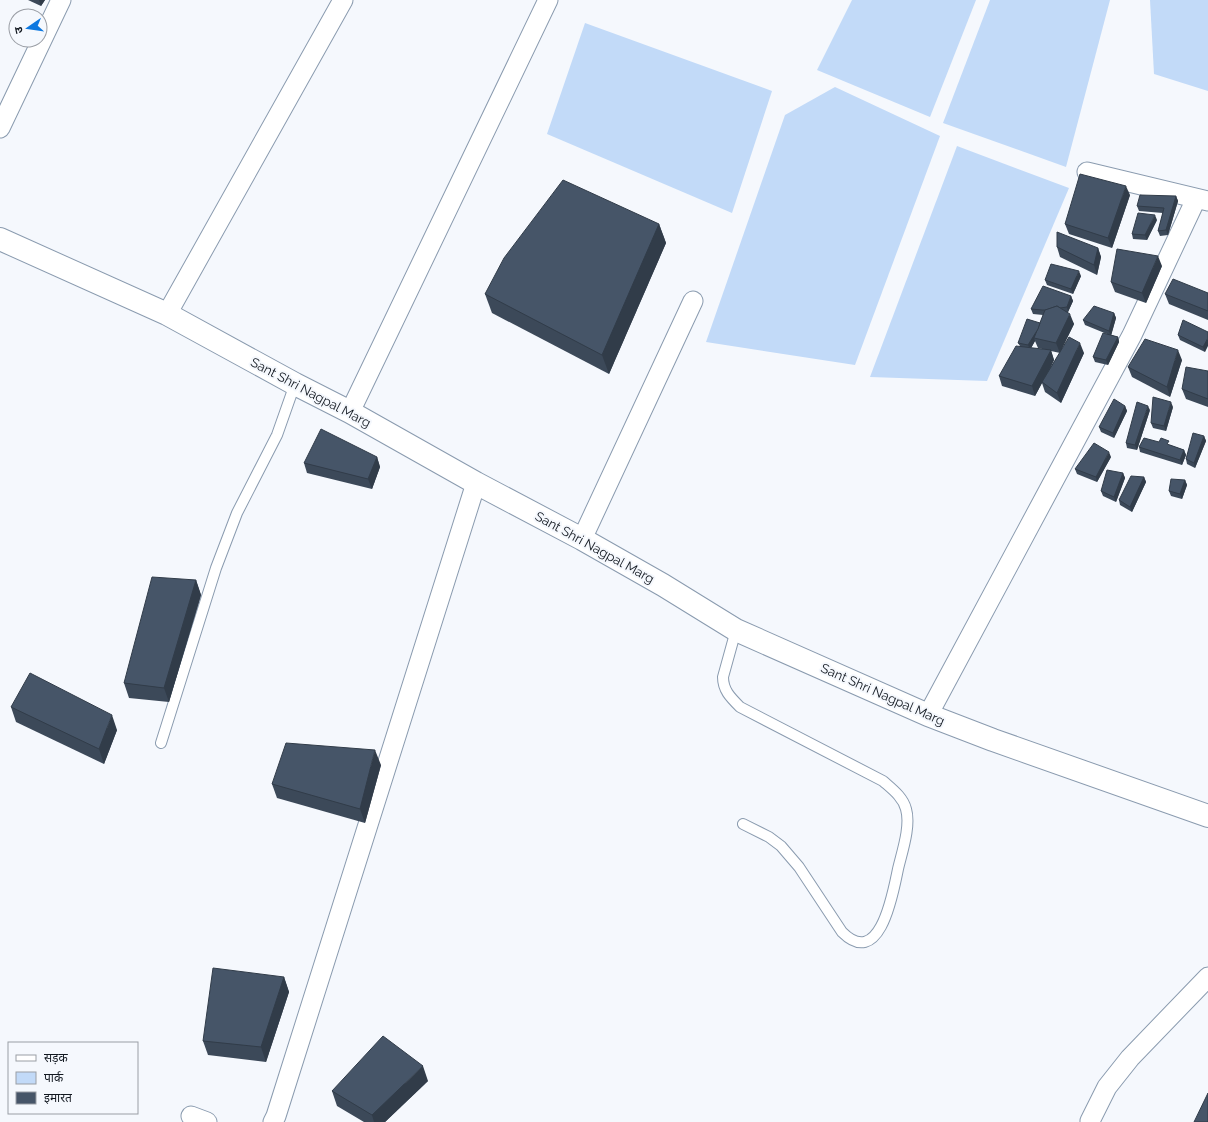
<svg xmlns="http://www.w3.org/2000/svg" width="1208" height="1122" font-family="Raleway,'Noto Sans Devanagari',sans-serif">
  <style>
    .green { fill: #c2daf8 }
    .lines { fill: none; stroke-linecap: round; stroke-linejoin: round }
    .lane-casing { stroke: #8a9baf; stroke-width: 12 }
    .street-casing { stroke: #8a9baf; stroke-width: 21 }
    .secondary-casing { stroke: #8a9baf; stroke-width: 24 }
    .lane { stroke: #fff; stroke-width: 10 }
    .street { stroke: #fff; stroke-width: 19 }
    .secondary { stroke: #fff; stroke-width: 22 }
    .wall { fill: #3c4959; fill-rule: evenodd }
    .shaded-wall { fill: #313c49 }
    .building { fill: #465568; stroke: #313c49 }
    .labels { text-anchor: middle; stroke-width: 4; stroke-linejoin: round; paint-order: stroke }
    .street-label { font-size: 13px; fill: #121820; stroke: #f5f8fd }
  </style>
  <rect width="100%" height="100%" fill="#f5f8fd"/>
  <g class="green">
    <path d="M852,0H976L930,117L817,70Z"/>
    <path d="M990,0H1110L1066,167L943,123Z"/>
    <path d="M1150,0H1208V91L1154,74Z"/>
    <path d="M585,23L772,91L732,213L547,134Z"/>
    <path d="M835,87L940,136L855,365L706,342L785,115Z"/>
    <path d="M957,146L1069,188L987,381L870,377Z"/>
  </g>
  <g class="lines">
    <g class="lane-casing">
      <g id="lane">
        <path d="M736,630L723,677C723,690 730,697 740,707L883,781C892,789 903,797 906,809C911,826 902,852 898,869C893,893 880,970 842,932L799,867L781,846L769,837L743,824"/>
        <path d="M161,743L216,568L237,513L277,435L295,384"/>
      </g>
    </g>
    <g class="street-casing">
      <g id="street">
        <path d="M0,128L61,0"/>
        <path d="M1087,172L1208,201"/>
        <path d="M167,314L343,0"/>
        <path d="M350,412L548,0"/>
        <path d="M582,539L693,301"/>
        <path d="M928,715L1132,335L1196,199"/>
        <path d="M191,1116L207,1122"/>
        <path d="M1090,1121L1107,1087L1130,1058L1208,977"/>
        <path d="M273,1122L276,1116L476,483"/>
      </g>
    </g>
    <g class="secondary-casing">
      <path id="secondary" d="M0,239L167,314L295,384L350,412L476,483L582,539L663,585L736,630L928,715L993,740L1208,816"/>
    </g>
    <use href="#lane" class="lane"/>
    <use href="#street" class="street"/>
    <use href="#secondary" class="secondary"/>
  </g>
  <g class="wall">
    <path d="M28,0H45L41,6Z"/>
    <path d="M1130,195L1112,248L1069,234L1065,224Z"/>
    <path d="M1176,196L1178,201L1168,235L1160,236L1158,231L1163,213L1139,211L1137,206Z"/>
    <path d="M1157,220L1147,240L1133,239L1132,234Z"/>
    <path d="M659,224L666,243L609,374L492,313L485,294Z"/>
    <path d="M1057,247L1098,248L1101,257L1097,275L1060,257Z"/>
    <path d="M1162,266L1146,303L1115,292L1111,282Z"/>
    <path d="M1081,276L1073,294L1047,285L1045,280Z"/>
    <path d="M1208,293V320L1169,304L1165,294Z"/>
    <path d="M1071,296L1073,301L1068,312H1067L1074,324L1062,348L1084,353L1061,403L1045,392L1042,383L1035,396L1002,386L999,376L1020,346L1018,343L1040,323L1043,315L1033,314L1031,309ZM1035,341L1038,348L1047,350L1031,348ZM1051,351L1060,353L1051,367L1054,360Z"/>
    <path d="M1114,313L1116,318L1111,335L1118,337L1119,342L1108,365L1095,362L1093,357L1107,334L1085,325L1083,320Z"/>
    <path d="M1208,332L1205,352L1180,340L1178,335Z"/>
    <path d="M1182,360L1170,397L1132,377L1128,367Z"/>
    <path d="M1208,371V407L1186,399L1182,389Z"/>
    <path d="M1125,406L1127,411L1114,438L1101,432L1099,427Z"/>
    <path d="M1173,407L1166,431L1153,428L1151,423Z"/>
    <path d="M1150,410L1137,450L1127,448L1126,443Z"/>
    <path d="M1204,436L1206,441L1195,468L1187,464L1186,459Z"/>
    <path d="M1170,445L1184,450L1186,455L1182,465L1140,452L1139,447Z"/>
    <path d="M377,457L380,467L372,489L307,473L304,463Z"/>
    <path d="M1111,457L1097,482L1077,474L1075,469Z"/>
    <path d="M1123,473L1125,478L1116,502L1103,496L1101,491Z"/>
    <path d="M1144,477L1146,482L1132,512L1120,505L1119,500Z"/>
    <path d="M1185,480L1187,485L1182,499L1171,496L1169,491Z"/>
    <path d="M196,580L201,595L169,702L129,698L124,683Z"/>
    <path d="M11,707L117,730L104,764L16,722Z"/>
    <path d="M381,765L365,823L277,798L272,784Z"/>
    <path d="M284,977L289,992L266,1062L208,1055L203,1041Z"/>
    <path d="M428,1081L385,1122H364L337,1106L332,1091Z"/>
  </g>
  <g class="shaded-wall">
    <path d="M39,0H45L41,6Z"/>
    <path d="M1126,186L1130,195L1112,248L1108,238Z"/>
    <path d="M1176,196L1178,201L1168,235L1166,230Z"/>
    <path d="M1155,215L1157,220L1147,240L1145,235Z"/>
    <path d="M659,224L666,243L609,374L602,355Z"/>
    <path d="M1098,248L1101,257L1097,275L1094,265Z"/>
    <path d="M1158,256L1162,266L1146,303L1142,293Z"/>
    <path d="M1079,271L1081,276L1073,294L1071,289Z"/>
    <path d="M1071,296L1073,301L1068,312L1067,307Z"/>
    <path d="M1114,313L1116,318L1111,336L1109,331Z"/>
    <path d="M1070,314L1074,324L1060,353L1056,343Z"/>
    <path d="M1041,324L1034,338L1035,341L1030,350L1028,345Z"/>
    <path d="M1118,337L1119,342L1108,365L1106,360Z"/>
    <path d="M1208,338V346L1205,352L1203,347Z"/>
    <path d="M1080,343L1084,353L1061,403L1057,393Z"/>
    <path d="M1051,350L1054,360L1042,383V382V383L1035,396L1032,386Z"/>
    <path d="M1178,350L1182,360L1170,397L1167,387Z"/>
    <path d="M1171,402L1173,407L1166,431L1164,426Z"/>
    <path d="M1125,406L1127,411L1114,438L1113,433Z"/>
    <path d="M1148,406L1150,410L1137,450L1135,445Z"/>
    <path d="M1204,436L1206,441L1195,468L1194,463Z"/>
    <path d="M1184,450L1186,455L1182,465L1180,460Z"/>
    <path d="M1109,452L1111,457L1097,482L1096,477Z"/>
    <path d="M377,457L380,467L372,489L368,479Z"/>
    <path d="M1123,473L1125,478L1116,502L1114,497Z"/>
    <path d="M1144,477L1146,482L1132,512L1130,507Z"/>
    <path d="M1185,480L1187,485L1182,499L1180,494Z"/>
    <path d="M196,580L201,595L169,702L164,688Z"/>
    <path d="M112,715L117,730L104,764L99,749Z"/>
    <path d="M375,750L381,765L365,823L360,809Z"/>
    <path d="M284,977L289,992L266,1062L261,1047Z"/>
    <path d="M423,1066L428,1081L385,1122H374L372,1115Z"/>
  </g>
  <g class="building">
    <path d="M1080,174L1126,186L1108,238L1065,224Z"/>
    <path d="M563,180L659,224L602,355L485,294L504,258Z"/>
    <path d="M1140,195L1176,196L1166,230L1158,231L1164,208L1137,206Z"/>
    <path d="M1138,213L1155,215L1145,235L1132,234Z"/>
    <path d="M1057,232L1098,248L1094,265L1057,247Z"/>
    <path d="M1117,249L1158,256L1142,293L1111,282Z"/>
    <path d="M1051,264L1079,271L1071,289L1045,280Z"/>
    <path d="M1173,279L1208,293V311L1165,294Z"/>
    <path d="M1043,286L1071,296L1067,307L1060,308L1057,306L1046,310H1042L1031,309Z"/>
    <path d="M1057,306L1070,314L1056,343L1034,338L1045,310Z"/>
    <path d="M1094,306L1114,313L1109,331L1083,320Z"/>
    <path d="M1027,319L1040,323L1038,329L1028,345L1018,343Z"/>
    <path d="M1183,320L1208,332V338L1203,347L1178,335Z"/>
    <path d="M1103,333L1118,337L1106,360L1093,357Z"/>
    <path d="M1069,337L1080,343L1057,393L1042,382Z"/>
    <path d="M1145,339L1178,350L1167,387L1128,367Z"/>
    <path d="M1016,346L1051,350L1032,386L999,376Z"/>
    <path d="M1186,367L1208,371V399L1182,389Z"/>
    <path d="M1153,397L1171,402L1164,426L1151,423Z"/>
    <path d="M1114,399L1125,406L1113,433L1099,427Z"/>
    <path d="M1137,402L1148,406L1135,445L1126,443Z"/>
    <path d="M321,429L377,457L368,479L304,463Z"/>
    <path d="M1193,433L1204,436L1194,463L1186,459Z"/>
    <path d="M1144,438L1159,442L1161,438L1169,441L1167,444L1184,450L1180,460L1139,447Z"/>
    <path d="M1094,443L1109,452L1096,477L1075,469Z"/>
    <path d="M1107,470L1123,473L1114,497L1101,491Z"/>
    <path d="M1131,476L1144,477L1130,507L1119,500Z"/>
    <path d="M1171,479L1185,480L1180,494L1169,491Z"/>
    <path d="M152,577L196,580L164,688L124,683Z"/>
    <path d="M30,673L112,715L99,749L11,707Z"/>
    <path d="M286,743L375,750L360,809L272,784Z"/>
    <path d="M213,968L284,977L261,1047L203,1041Z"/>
    <path d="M383,1036L423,1066L372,1115L332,1091Z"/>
    <path d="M1208,1093V1122H1194Z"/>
  </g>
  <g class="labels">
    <g class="street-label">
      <text transform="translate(311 392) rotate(28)" y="5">Sant Shri Nagpal Marg</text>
      <text transform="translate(595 547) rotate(29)" y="5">Sant Shri Nagpal Marg</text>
      <text transform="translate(883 694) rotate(24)" y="5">Sant Shri Nagpal Marg</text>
    </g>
  </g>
  <rect x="8" y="1042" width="130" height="72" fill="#f5f8fd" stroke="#9a9ea5"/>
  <rect x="16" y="1055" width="20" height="6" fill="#ffffff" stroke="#9a9ea5"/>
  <text x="44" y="1062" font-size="12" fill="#121820">सड़क</text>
  <rect x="16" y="1072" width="20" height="12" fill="#c2daf8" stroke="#9a9ea5"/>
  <text x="44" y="1082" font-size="12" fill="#121820">पार्क</text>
  <rect x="16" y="1092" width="20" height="12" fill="#465568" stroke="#9a9ea5"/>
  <text x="44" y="1102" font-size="12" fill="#121820">इमारत</text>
  <g transform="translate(28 28) rotate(257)"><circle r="19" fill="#f5f8fd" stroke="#9a9ea5"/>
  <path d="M0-3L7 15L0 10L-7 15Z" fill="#0d78e0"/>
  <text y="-6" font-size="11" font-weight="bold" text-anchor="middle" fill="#121820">उ</text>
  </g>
</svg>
